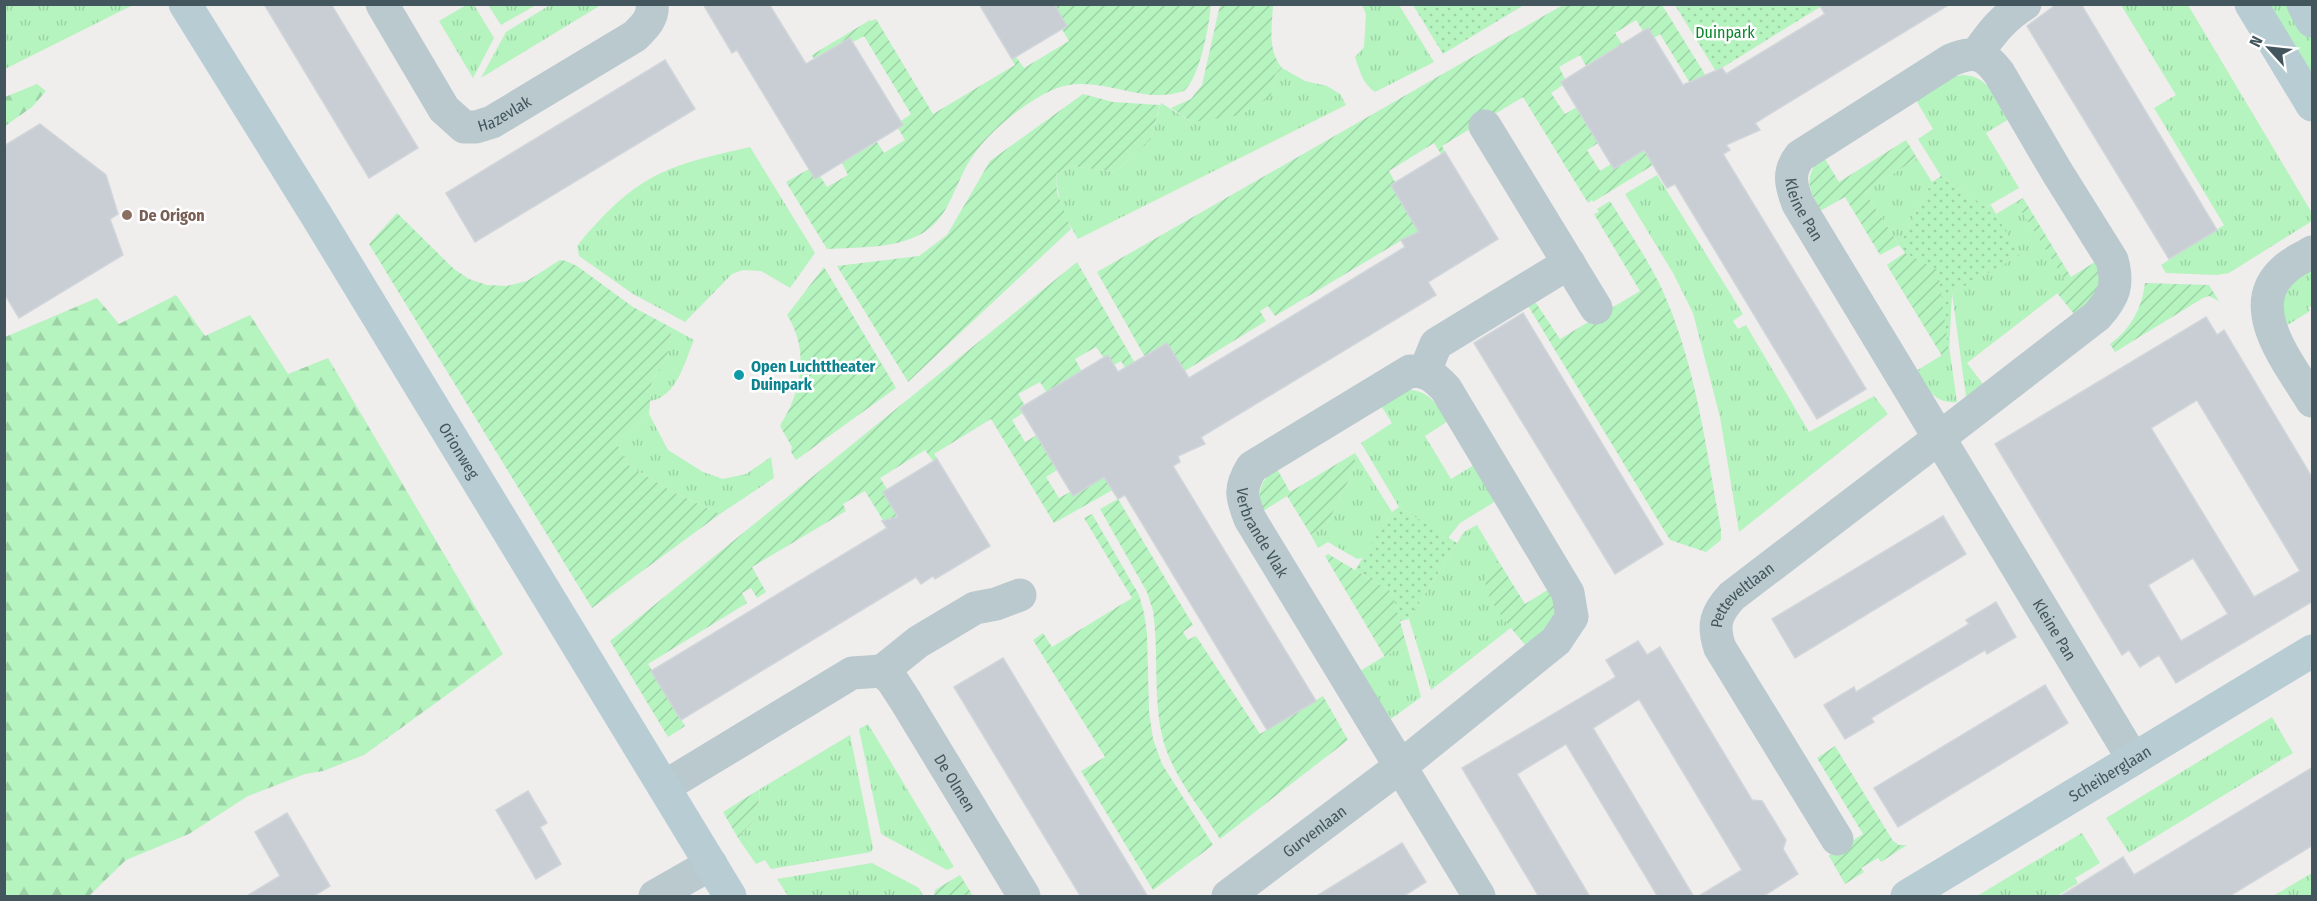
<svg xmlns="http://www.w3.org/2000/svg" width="2317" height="901" font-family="'Fira Sans Condensed',sans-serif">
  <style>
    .grass { fill: url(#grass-tufts) }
    .forest { fill: url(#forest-firs) }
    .park { fill: url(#park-dots) }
    .garden { fill: url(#garden-furrows) }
    .building { fill: #c8ced3; stroke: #d0d5da; stroke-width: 1.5; fill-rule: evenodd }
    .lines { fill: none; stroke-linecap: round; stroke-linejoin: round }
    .street { stroke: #b9c9ce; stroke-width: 33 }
    .secondary { stroke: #b8ccd4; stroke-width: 33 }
    .education-dot { fill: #8d6e63; stroke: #fff; stroke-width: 2 }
    .culture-dot { fill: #0f9aa8; stroke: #fff; stroke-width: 2 }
    .labels { text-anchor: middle; stroke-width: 5; stroke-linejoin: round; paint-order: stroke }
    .park-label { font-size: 16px; fill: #0c852d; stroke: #fff }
    .street-label { font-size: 16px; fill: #43565d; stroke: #fff }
    .education-label { font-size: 16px; font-weight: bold; fill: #785e54; stroke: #fff; text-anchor: start }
    .culture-label { font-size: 16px; font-weight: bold; fill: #0d838f; stroke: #fff; text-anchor: start }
  </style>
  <defs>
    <pattern id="grass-tufts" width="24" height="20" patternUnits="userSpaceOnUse" patternTransform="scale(1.5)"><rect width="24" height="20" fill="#b5f3bf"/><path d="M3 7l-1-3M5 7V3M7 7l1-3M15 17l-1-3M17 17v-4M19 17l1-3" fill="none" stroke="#9dd2a7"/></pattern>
    <pattern id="forest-firs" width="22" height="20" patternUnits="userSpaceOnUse" patternTransform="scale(1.5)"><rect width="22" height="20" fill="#b5f3bf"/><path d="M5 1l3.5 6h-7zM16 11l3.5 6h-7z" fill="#9dd2a7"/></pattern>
    <pattern id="park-dots" width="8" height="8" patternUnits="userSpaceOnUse" patternTransform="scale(1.5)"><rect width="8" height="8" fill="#b5f3bf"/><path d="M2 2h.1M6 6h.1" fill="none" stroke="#9dd2a7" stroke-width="1.8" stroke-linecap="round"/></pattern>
    <pattern id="garden-furrows" width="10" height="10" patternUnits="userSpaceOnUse" patternTransform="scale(1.5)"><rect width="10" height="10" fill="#b5f3bf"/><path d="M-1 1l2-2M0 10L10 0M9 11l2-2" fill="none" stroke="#9dd2a7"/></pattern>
  </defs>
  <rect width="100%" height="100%" fill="#f0eded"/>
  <g class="grass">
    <path d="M5,4H133V5L5,69Z"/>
    <path d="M468,4L474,5L494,38L473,78L439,21Z"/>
    <path d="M488,5H536L501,25Z"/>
    <path d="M550,5H601L481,78L506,32Z"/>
    <path d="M1362,5H1399L1434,62L1375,92C1362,83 1360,71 1355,57L1364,47L1366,14Z"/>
    <path d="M2121,5H2188L2312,213V221L2229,273L2217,275L2166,273L2161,265L2224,225L2154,108L2176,95Z"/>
    <path d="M2263,5H2292L2312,38V86Z"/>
    <path d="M1282,68L1305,81L1327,86L1340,94L1346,105L1078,239C1066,220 1057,198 1056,174L1072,166L1115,172L1151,139L1161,103L1192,122L1271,96L1275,75Z"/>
    <path d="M1962,75C1988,75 1997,99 2009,119L1986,133L2019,188L1986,207L1941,176L1918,139L1933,129L1916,100L1954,77Z"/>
    <path d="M750,147L815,253L790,288L761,271L743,270L732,274L685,322L633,294L579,256L577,246L581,241C639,173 666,166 750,147Z"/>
    <path d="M1917,158L1932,182L1899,245L1865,192Z"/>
    <path d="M1657,175L1743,314L1733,321L1738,329L1746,325L1809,432L1874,396L1888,414L1739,532L1720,417L1693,313L1673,273L1625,194Z"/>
    <path d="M2016,202L2068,285L1967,363L1983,384L1966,397L1952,293L2018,256L1996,214Z"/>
    <path d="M1905,253L1938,270L1957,402C1934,404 1927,388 1916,371L1942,355L1887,265Z"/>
    <path d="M2312,269V305L2308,308L2310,311L2286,326L2283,322C2284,287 2282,289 2312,269Z"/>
    <path d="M672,328L694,340C684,363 677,397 650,401L652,380L667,357Z"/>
    <path d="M1409,390C1430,391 1437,405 1448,421L1425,436L1451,479L1474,465L1496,501L1460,523L1448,538L1399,507L1361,443L1392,423L1380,404Z"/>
    <path d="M649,414L668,450L703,472L723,479L746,474L771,457L774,478L720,514L673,492L628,465L616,442Z"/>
    <path d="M1355,453L1392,512L1363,558L1357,559L1328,542L1318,548L1311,535L1327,524L1355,467Z"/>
    <path d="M1477,525L1499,562L1491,569L1492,602L1512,627L1431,690L1409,619L1464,532Z"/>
    <path d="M1406,643L1421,697L1391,719L1387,716L1360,671Z"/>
    <path d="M2272,717L2293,753L2129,853L2106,818Z"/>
    <path d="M868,724L954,867L947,870L881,834L859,729Z"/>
    <path d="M850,735L873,848L871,852L771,869L765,860L756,864L738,838C752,825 760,808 760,789Z"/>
    <path d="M2082,833L2100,863L2075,878L2078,883L2057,896H1977Z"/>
    <path d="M872,863L919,888L923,896H788L777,879Z"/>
    <path d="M2312,873V896H2273Z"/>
  </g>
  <g class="forest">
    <path d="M37,84L46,91L32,107L5,126V97Z"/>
    <path d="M176,295L205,336L250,315L288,374L328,358L503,654L364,755L323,771L305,774L248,796L189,834L126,860L89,896H5V337L97,298L119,324Z"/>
  </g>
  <g class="park">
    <path d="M1819,4L1820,7L1720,69L1758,131L1754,133L1675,5Z"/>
    <path d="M1413,5H1524L1443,54Z"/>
    <path d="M1941,176L1986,207L1991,205L2019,256L1952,293L1949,353L1938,270L1905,253L1899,245L1932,182Z"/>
    <path d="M1399,507L1457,543L1409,619L1400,621L1392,592L1355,570L1392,512Z"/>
  </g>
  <g class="garden">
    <path d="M1054,5H1211C1209,26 1200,77 1184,91C1137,107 1097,69 1050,91C1019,106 982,137 966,167C953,191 947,220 921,234C894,249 857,247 827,249L786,182L809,169L815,179L820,176L827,187L848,175L842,163L877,142L884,153L905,140L898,128L903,126L901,121L911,114L864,36L853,42L850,38L814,59L812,55L870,20L871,21L876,19L933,114L1015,65L1012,60L1016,57L1024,68L1069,41L1062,29L1067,26Z"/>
    <path d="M1220,5H1273C1272,27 1267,49 1282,68L1275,75L1271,96L1241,115L1192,122L1171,108L1191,99L1202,85Z"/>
    <path d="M1563,5H1662L1732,118L1717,127L1660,34L1654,38L1643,31L1636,20L1615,33L1622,44L1586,66L1580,55L1559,67L1565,79L1561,81L1563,85L1551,93L1565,114L1577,107L1598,143L1587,150L1600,171L1611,164L1614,169L1650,147L1658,162L1593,202L1592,200L1588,203L1523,97L1442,146L1445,152L1441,154L1434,143L1389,171L1395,182L1391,185L1431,252L1402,240L1275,316L1268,306L1260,311L1266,321L1183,372L1167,343L1149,353L1166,383L1193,442L1097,272Z"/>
    <path d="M1083,94L1113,102L1160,105L1151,139L1115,172L1072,166L1056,174L1057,192L1071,229L908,382L837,266L919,256L947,235L990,161Z"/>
    <path d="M1906,140L1917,158L1865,192L1899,245L1880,255L1845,197L1820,211C1809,188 1802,177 1823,156L1839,182Z"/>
    <path d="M2023,198L2071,277L2095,262C2109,285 2090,301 2074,314L2057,293L2067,284L2016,202Z"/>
    <path d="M1610,201C1627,229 1647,258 1661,287C1696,363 1706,449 1721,530V540L1706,552L1670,540L1527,304L1534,300L1560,339L1640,291L1594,214L1599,212L1597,209Z"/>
    <path d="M397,213L454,269L469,279L487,285L507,286L527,281L560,260L566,261L577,266L633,307L672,328L667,357L652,380L649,414L616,442L628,465L673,492L720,514L592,608L369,244Z"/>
    <path d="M1905,253L1938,270L1949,353L1942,356L1887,265Z"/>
    <path d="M1077,262L1183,447L1175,451L1121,361L1114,365L1104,358L1096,347L1075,359L1082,372L1047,393L1040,382L1018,394L1025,406L1023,413L1012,420L1025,442L1037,435L1057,470L1046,477L1059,498L1070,492L1073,496L1108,475L1116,488L1054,523L991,419L934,454L937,458L933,461L925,450L880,478L887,489L883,492L923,559L911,566L865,491L843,504L846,511L752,567L766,592L757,598L751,588L742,593L747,603L648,664L685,726L668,737L610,641Z"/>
    <path d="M824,267L896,388L796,460L791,452L792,447L780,426C783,419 788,413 791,405C804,375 805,343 787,315Z"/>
    <path d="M2145,283L2209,285L2219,301L2209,296L2203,298L2115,352L2110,344C2131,329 2142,308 2145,283Z"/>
    <path d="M1355,453V467L1327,524L1311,535L1287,496L1263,511C1255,493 1262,479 1276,467L1290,492Z"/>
    <path d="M1118,499L1193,625L1183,632L1188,640L1196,636L1260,734L1323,696L1348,740L1220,839C1200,807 1170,773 1162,735C1153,695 1159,652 1153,611L1147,592L1100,509Z"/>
    <path d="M1092,514L1139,595L1144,613L1147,633L1149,712L1153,739L1162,764L1213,845L1153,890L1081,771L1105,757L1033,640L1043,633L1052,647L1132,598L1084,518Z"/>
    <path d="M1328,554L1392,592L1406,643L1385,657L1325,556Z"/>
    <path d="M1499,562L1525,604L1549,589C1566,618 1547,628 1526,646C1514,631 1480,596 1486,576C1488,570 1494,566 1499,562Z"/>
    <path d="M1835,746L1893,841L1899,845H1907L1881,862L1878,858L1861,868L1864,872L1845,884L1829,856L1863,834L1817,758Z"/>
    <path d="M760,789L757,816L738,838L723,812Z"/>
    <path d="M960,875L973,896H934L935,890Z"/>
  </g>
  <g class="building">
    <path d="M264,4H331L418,148L369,178Z"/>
    <path d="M703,4H769L806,64L850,38L903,125L815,179L737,50L732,53Z"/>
    <path d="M979,4H1054L1067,26L1012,59Z"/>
    <path d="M1819,4H1950L1755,123L1760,130L1726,145L1730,150L1723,154L1866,389L1817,419L1675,184L1667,188L1644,150L1614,169L1561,82L1648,28L1683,85L1722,68L1726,74L1825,14Z"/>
    <path d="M2057,4H2081L2217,230L2169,259L2027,26Z"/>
    <path d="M665,60L695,109L475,242L446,193Z"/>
    <path d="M40,124L106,175L118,214L110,219L123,255L19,318L4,293V146Z"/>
    <path d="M1445,152L1498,239L1428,282L1436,295L1201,437L1205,444L1178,456L1180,462L1173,466L1316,701L1267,730L1125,495L1118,499L1104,477L1073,496L1020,408L1108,355L1118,372L1167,343L1189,378L1289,318L1405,247L1401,240L1419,232L1391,185Z"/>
    <path d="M1523,313L1663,544L1615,574L1474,343Z"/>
    <path d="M2206,317L2217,335L2224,330L2313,479V601L2176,683L2159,655L2140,667L2129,650L2122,655L1995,444ZM2197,400L2300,571L2254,597L2151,428ZM2193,558L2228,614L2181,641L2148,585Z"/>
    <path d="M937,459L990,546L935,579L933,576L921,584L916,577L681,720L651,671L887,528L882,521L898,517L883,492Z"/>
    <path d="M1943,516L1966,554L1795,658L1772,619Z"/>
    <path d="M1996,602L2016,637L1987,654L1985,650L1929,683L1871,718L1874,722L1845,739L1824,705L1854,687L1856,692L1969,624L1966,620Z"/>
    <path d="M1638,641L1647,655L1660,647L1752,800L1762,801L1786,840L1783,849L1798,874L1762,897H1697L1742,870L1639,699L1593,728L1694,897H1658L1566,744L1517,774L1590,897H1539L1462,768L1616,677L1606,660Z"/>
    <path d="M1003,658L1148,897H1081L954,687Z"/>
    <path d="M2045,685L2068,723L1898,827L1874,788Z"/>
    <path d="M2313,767V845L2228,897H2059L2123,857L2134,875Z"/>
    <path d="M528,791L547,823L540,827L561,864L536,879L496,810Z"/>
    <path d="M287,813L330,886L312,897H245L280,876L255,832Z"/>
    <path d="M1402,843L1426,882L1402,897H1315Z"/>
  </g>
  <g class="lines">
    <g class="street">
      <path id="s1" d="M382,4L444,109L464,127H476L492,122L635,36C644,27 654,18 652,4"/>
      <path d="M1977,54C1991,33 2004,17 2025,4"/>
      <path d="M1485,126L1596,308"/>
      <path d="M2312,252C2304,257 2292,262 2285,269C2241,307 2290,364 2312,401"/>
      <path d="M1425,371L1436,344L1569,263"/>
      <path d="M882,671L918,642L975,608L996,604L1020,595"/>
      <path id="s2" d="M664,787L852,673L882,671L892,680L905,700L1024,896"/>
      <path id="s3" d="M1837,839L1720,648C1712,625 1716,613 1732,596L1939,438L2097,316C2114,297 2119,285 2112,260L2057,172L1999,73C1983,52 1975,51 1951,60L1800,156C1787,172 1791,186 1798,204L2133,759"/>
      <path d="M655,896L711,864"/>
      <path id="s4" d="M1228,896L1401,766L1556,641L1572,617L1568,593L1446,389C1434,376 1427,371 1410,371L1252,467C1239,488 1241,496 1250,519L1479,896"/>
    </g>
    <g class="secondary">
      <path id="s5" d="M185,4L318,218L730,896"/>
      <path d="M2251,4L2312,105"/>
      <path d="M2303,4L2312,21"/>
      <path id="s6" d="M1907,896L2312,651"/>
    </g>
  </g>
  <circle class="education-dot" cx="127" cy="215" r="6"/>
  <circle class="culture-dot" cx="739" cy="375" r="6"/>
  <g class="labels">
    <g class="park-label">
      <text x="1725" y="38">Duinpark</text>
    </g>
    <g class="street-label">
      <text dy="6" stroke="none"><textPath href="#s1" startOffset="192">Hazevlak</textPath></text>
      <text dy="6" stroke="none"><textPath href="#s3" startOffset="1314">Kleine Pan</textPath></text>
      <text dy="6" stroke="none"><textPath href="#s5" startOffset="524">Orionweg</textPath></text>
      <text dy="6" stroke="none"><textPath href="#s4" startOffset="1005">Verbrande Vlak</textPath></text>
      <text dy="6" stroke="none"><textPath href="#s3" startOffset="288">Petteveltlaan</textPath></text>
      <text dy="6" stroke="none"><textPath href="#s3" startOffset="1804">Kleine Pan</textPath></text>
      <text dy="6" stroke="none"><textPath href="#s6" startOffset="237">Scheiberglaan</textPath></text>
      <text dy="6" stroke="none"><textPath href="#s2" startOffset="384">De Olmen</textPath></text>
      <text dy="6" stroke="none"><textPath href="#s4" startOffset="108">Gurvenlaan</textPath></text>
    </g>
    <g class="education-label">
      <text x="139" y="221">De Origon</text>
    </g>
    <g class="culture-label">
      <text x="751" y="372">Open Luchttheater<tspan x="751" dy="18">Duinpark</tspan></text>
    </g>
  </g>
  <rect width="2317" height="901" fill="none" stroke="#43565d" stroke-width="12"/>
  <g transform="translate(2269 48) rotate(297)" stroke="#ffffff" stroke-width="4.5" paint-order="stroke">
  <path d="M0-4.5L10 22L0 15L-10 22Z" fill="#43565d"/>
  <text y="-9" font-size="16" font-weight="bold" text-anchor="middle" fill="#43565d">N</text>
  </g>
</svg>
